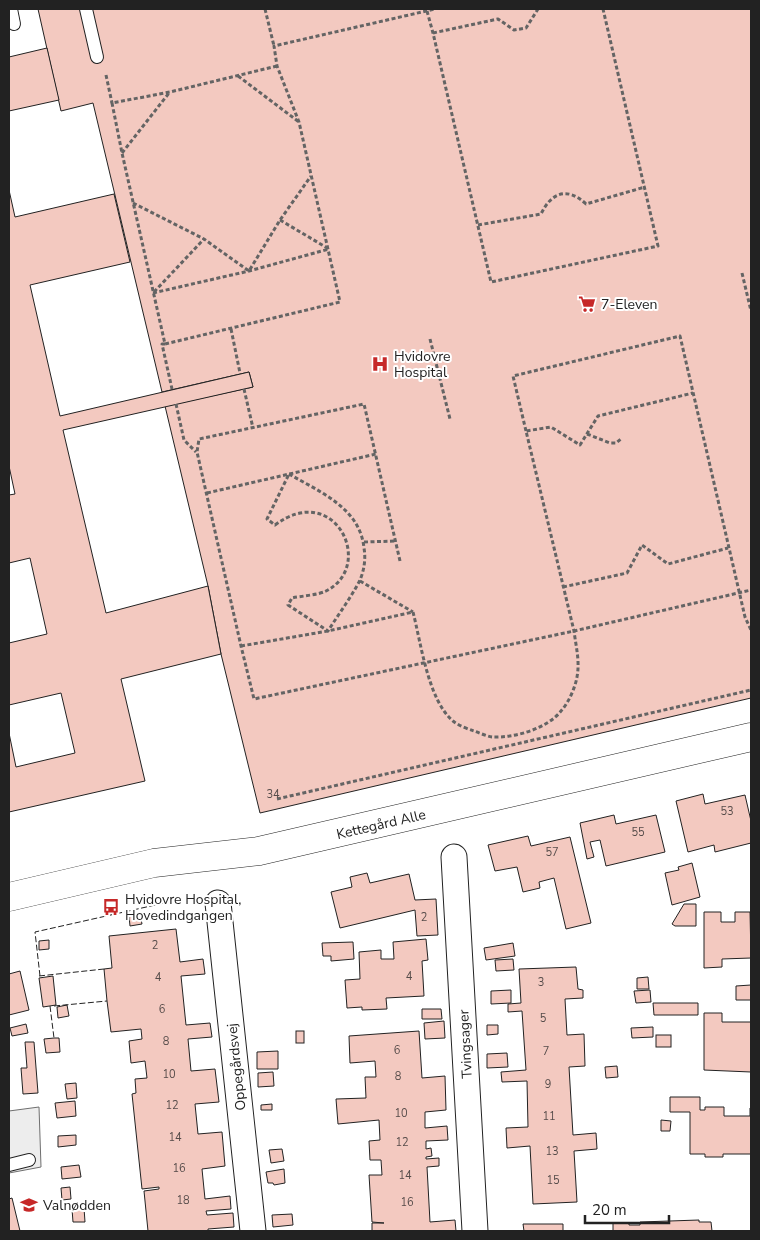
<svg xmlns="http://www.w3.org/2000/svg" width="760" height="1240" font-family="'Nunito Sans',sans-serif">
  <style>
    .parking { fill: #ededed; stroke: #6f6f6f }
    .building { fill: #f3c9c0; stroke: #222 }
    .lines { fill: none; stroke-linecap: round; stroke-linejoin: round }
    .service-casing { stroke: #222; stroke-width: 14 }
    .minor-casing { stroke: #222; stroke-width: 27 }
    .tertiary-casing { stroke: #222; stroke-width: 29 }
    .path { stroke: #646464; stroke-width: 3; stroke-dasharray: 4 2.5; stroke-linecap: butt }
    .service { stroke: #fff; stroke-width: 12 }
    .minor { stroke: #fff; stroke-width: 25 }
    .tertiary { stroke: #fff; stroke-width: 28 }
    .fence { stroke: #222; stroke-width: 1; stroke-dasharray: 6 2.5; stroke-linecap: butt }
    .labels { text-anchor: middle; stroke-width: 4; stroke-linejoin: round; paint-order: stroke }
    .number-label { font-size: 11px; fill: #564c4a }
    .poi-label { font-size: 14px; fill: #222; stroke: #fff; text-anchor: start }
    .street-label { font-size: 14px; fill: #222; stroke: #fff }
  </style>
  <rect width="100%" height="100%" fill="#fff"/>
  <path class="parking" d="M39,1107L41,1167L9,1173V1111Z"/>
  <g class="building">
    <path d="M38,9H751V698L260,813L221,654L208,586L165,406L253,387L249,372L162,392L93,103L61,111Z"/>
    <path d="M47,48L59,100L9,111V57Z"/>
    <path d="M9,190L15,217L114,194L130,262L30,285L60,416L249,372L253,387L63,430L106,613L208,586L221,654L121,679L145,781L9,812V733L16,767L75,753L61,693L9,705V643L47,634L30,558L9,563V495L15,494L9,466Z"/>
    <path d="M703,794L705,804L745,795L751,821V843L715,852L714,845L688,852L676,801Z"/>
    <path d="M614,815L616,824L656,815L665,852L606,866L600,840L590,842L594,857L587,859L580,823Z"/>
    <path d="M528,836L531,846L570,837L591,923L566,929L554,878L539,882L540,888L523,892L517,867L495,871L488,845Z"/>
    <path d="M692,863L700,897L672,905L665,873L679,870L678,867Z"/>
    <path d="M367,873L370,883L409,874L415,900L436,899L438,935L417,936L415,910L340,928L331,892L352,887L350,877Z"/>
    <path d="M684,904H696V926H675L672,924Z"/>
    <path d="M704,912H721V922H735V912H750L751,958L722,959V967L704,968Z"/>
    <path d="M140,914L142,924L130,926L129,916Z"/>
    <path d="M176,929L180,962L203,959L205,974L181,976L186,1025L210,1023L212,1037L188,1039L191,1071L215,1069L219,1102L195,1104L198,1134L222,1132L225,1166L202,1169L205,1199L230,1196L231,1209L206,1211L207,1215L233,1213L234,1227L208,1229V1231H148L144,1191L159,1189V1187L142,1189L132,1094L136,1093L135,1079L147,1078L145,1061L131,1063L129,1041L142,1039L141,1029L111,1032L107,1001L104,969L112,968L109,936Z"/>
    <path d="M426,939L428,960L422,961L424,996L386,998L387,1009L362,1010V1007L347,1008L345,980L360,979L359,952L381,950V959H394L393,942Z"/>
    <path d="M49,940V949L39,950V941Z"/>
    <path d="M353,942L354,959L331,961V956H323L322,943Z"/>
    <path d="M513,943L515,956L486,960L484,948Z"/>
    <path d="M513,959L514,970L496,971L495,960Z"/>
    <path d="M576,967L578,989L583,990V998L565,999L567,1035L584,1034L585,1066L569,1067L573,1135L596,1133L597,1149L574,1151L577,1202L533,1204L530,1146L507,1148L506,1128L528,1127L527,1081L502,1082L501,1072L526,1070L522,1011L508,1012V1004L521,1003L519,969Z"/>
    <path d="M20,971L29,1010L9,1015V974Z"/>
    <path d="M53,976L56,1005L43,1007L39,978Z"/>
    <path d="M648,977L649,989H637V978Z"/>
    <path d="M751,985V1000H736V986Z"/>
    <path d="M511,990V1003L491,1004V991Z"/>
    <path d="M650,990L651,1002L636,1003L634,991Z"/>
    <path d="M653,1003H698V1015H654Z"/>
    <path d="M67,1005L69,1016L58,1018L57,1007Z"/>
    <path d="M422,1009H441L442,1019H422Z"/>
    <path d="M704,1013H722V1022H751V1072L704,1070Z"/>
    <path d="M444,1021L445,1038L425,1039L424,1023Z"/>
    <path d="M26,1024L28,1033L12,1036L10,1028Z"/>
    <path d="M487,1025H498V1034L487,1035Z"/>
    <path d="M653,1027V1037L632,1038L631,1028Z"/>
    <rect x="296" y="1031" width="8" height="12"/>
    <path d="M419,1031L422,1078L445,1076L446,1110L425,1112V1128L447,1126L448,1140L426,1141V1149L431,1148L432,1156L426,1157V1159L439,1158V1166L427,1167L430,1222L455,1220L456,1231H372V1223H384L372,1222L369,1175H382L381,1160H370L369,1141L380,1140L379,1120L338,1124L336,1099L366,1098L365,1077H376L375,1061L350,1063L349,1036Z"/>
    <rect x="656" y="1035" width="15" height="12"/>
    <path d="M54,1038H59L60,1052L46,1053L44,1039Z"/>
    <path d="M25,1042H34L38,1093L23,1094L21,1068H27Z"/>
    <path d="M278,1051V1069H257V1052Z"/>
    <path d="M507,1053L508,1067L487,1068V1054Z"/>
    <path d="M617,1066L618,1077L606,1078L605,1067Z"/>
    <path d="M273,1072L274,1086L258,1087V1073Z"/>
    <path d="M76,1083L77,1098L67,1099L65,1084Z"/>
    <path d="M670,1097H700V1110H705V1107H724V1116H750V1108H751V1154H723V1157H705V1154H690V1112H670Z"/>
    <path d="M75,1101L76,1116L57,1118L55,1103Z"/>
    <path d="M272,1104V1110H261V1105Z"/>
    <path d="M661,1120L671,1121L670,1131H661Z"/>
    <path d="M76,1135V1145L58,1147V1136Z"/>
    <path d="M282,1149L284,1161L271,1163L269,1150Z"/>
    <path d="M79,1165L81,1177L62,1179L61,1167Z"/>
    <path d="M284,1169L285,1183L274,1185L273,1183H268L266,1172Z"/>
    <path d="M70,1187L71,1199L62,1200L61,1188Z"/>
    <path d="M12,1198L20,1231H9V1199Z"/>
    <path d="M84,1208L85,1222H73L72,1209Z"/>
    <path d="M292,1214L293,1225L273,1227L272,1215Z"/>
    <path d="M699,1220V1222H711L712,1231H613V1223H629V1225H640V1222Z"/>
    <path d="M523,1224H563V1231H524Z"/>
  </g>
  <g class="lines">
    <g class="service-casing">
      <g id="service">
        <path d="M11,9L14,24"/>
        <path d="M86,9L97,57"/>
        <path d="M9,1165L29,1160"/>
      </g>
    </g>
    <g class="minor-casing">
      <g id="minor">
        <path d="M454,857L475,1231"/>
        <path d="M218,903L253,1231"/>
      </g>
    </g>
    <g class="tertiary-casing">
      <path id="tertiary" d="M9,897L154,863L259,851L751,737"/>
    </g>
    <g class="path">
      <path d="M265,9L274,46"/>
      <path d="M427,11L433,33L491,282L658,246L603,9"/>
      <path d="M433,33L498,19L514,30L526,28L538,9"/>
      <path d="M277,66L170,92L112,103L122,153L165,344L340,302L299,122L277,66L274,46L435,9"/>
      <path d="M106,75L112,103"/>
      <path d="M238,76L299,122"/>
      <path d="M122,153L169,93"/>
      <path d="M133,203L204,239L249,271L280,220L311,176"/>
      <path d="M280,220L329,249"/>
      <path d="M478,225L541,214C551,193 567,186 586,204L645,187"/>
      <path d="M742,273L751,311"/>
      <path d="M154,292L204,239"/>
      <path d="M153,293L249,271L329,249"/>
      <path d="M231,329L240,373"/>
      <path d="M430,339L450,419"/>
      <path d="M165,344H162L172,389"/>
      <path d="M244,389L253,428"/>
      <path d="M176,404L184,440L196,452"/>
      <path d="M526,431L513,376L680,336L745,617L751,630"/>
      <path d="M587,434L610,443H616L622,438"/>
      <path d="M289,474C320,492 360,508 364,548C366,559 364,572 359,582C350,599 338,615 328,631L288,605L292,598C301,596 318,595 326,591C376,566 335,480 275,525L267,519Z"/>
      <path d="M207,493L376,454"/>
      <path d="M364,542L396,541"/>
      <path d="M400,561L364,404L199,439L197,452L241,646L254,699L574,631L751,590"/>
      <path d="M360,581L413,612"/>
      <path d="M563,587L627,573L642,545L668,564L728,548"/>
      <path d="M241,646L328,631L413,612C421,643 428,700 453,721C459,726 468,729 474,731C480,733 486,736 492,737C514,738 547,729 561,711C569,702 575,688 577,677C580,661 576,647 574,631L526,431L551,427L580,445L598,416L693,393"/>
      <path d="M277,799L751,690"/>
    </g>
    <use href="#service" class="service"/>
    <use href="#minor" class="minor"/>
    <use href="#tertiary" class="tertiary"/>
    <g class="fence">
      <path d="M39,976L104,969"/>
      <path d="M40,976L35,932L182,899"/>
      <path d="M50,1006L54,1038"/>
      <path d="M54,1006L107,1001"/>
    </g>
  </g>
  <defs>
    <g id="supermarket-bare" transform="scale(1.35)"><path d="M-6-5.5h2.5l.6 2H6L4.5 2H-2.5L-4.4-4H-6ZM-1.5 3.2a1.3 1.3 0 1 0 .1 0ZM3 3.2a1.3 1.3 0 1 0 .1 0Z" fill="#c62828" stroke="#fff" stroke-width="2.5" paint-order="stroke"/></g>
    <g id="hospital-bare" transform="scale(1.35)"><path d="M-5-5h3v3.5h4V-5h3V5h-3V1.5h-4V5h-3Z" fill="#c62828" stroke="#fff" stroke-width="2.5" paint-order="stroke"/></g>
    <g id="bus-bare" transform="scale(1.35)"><path d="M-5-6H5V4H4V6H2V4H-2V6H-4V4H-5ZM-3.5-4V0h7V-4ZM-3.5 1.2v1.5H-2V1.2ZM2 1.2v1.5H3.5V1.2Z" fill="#c62828" stroke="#fff" stroke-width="2.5" paint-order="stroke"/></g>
    <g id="school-bare" transform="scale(1.35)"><path d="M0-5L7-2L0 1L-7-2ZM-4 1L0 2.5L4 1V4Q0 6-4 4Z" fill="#c62828" stroke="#fff" stroke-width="2.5" paint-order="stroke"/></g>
  </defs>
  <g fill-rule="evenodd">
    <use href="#supermarket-bare" x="587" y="304"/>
    <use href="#hospital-bare" x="380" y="364"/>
    <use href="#bus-bare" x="111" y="907"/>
    <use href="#school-bare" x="29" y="1205"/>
  </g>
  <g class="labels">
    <g class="number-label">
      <text x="273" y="798">34</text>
      <text x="727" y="815">53</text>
      <text x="638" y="836">55</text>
      <text x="552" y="856">57</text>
      <text x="424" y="921">2</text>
      <text x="155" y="949">2</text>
      <text x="409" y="980">4</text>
      <text x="158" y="981">4</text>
      <text x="541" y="986">3</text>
      <text x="162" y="1013">6</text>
      <text x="543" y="1022">5</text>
      <text x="166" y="1045">8</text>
      <text x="397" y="1054">6</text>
      <text x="546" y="1055">7</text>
      <text x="169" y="1078">10</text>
      <text x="398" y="1080">8</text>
      <text x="548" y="1088">9</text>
      <text x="172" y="1109">12</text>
      <text x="401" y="1117">10</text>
      <text x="549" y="1120">11</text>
      <text x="175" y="1141">14</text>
      <text x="402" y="1146">12</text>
      <text x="552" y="1155">13</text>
      <text x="179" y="1172">16</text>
      <text x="405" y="1179">14</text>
      <text x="553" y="1184">15</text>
      <text x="183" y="1204">18</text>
      <text x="407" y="1206">16</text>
    </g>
    <g class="poi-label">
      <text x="601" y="309">7-Eleven</text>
      <text x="394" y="361">Hvidovre<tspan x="394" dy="16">Hospital</tspan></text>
      <text x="125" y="904">Hvidovre Hospital,<tspan x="125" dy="16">Hovedindgangen</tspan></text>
      <text x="43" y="1210">Valnødden</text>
    </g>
    <g class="street-label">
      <text transform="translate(381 824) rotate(-13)" y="5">Kettegård Alle</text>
      <text transform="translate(465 1044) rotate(-93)" y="5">Tvingsager</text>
      <text transform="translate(236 1067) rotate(-96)" y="5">Oppegårdsvej</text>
    </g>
  </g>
  <rect width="760" height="1240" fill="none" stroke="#222222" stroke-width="20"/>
  <path d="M585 1215v8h84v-8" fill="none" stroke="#222222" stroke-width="2.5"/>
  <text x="592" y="1215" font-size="15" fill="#222222" stroke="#ffffff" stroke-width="4" paint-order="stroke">20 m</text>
</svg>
